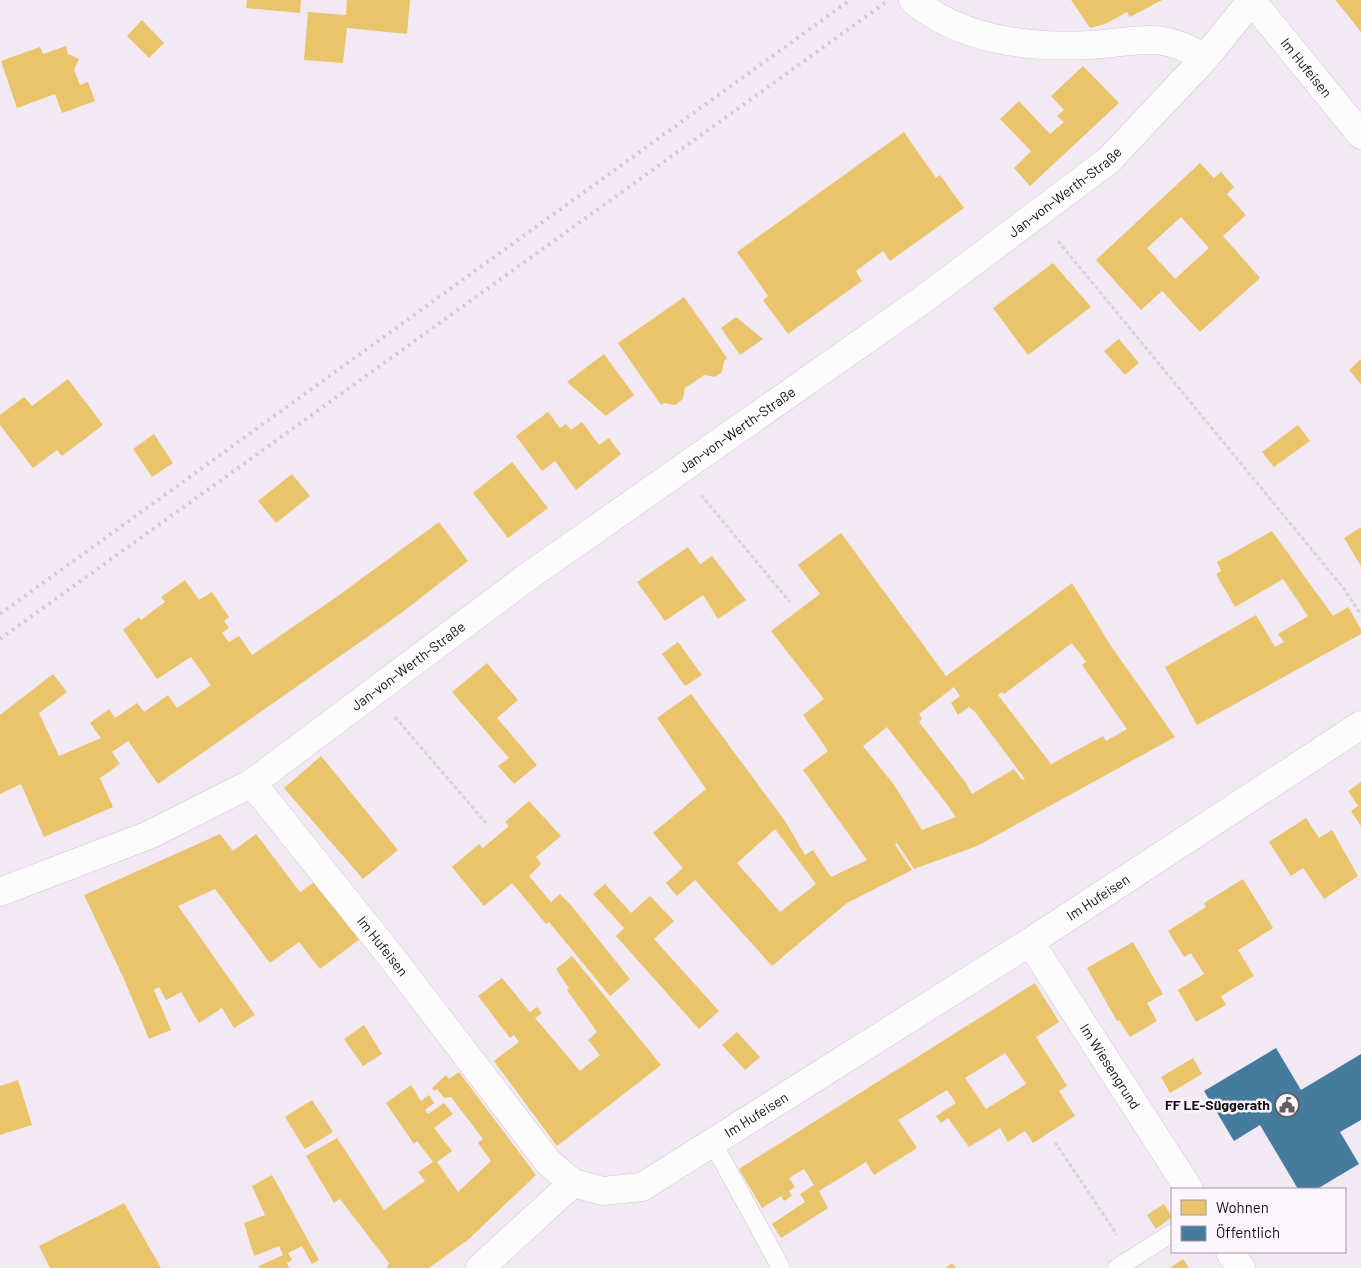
<svg xmlns="http://www.w3.org/2000/svg" width="1361" height="1268" font-family="Barlow,sans-serif">
  <style>
    .homes { fill: #e9c46a; fill-rule: evenodd }
    .public { fill: #457b9d }
    .lines { fill: none; stroke-linecap: round; stroke-linejoin: round }
    .service-casing { stroke: #cec7d0; stroke-width: 19 }
    .minor-casing { stroke: #cec7d0; stroke-width: 29 }
    .secondary-casing { stroke: #cec7d0; stroke-width: 29 }
    .path { stroke: #d8d5d8; stroke-width: 3; stroke-dasharray: 4 2.5; stroke-linecap: butt }
    .service { stroke: #fdfcfd; stroke-width: 18 }
    .minor { stroke: #fdfcfd; stroke-width: 28 }
    .secondary { stroke: #fdfcfd; stroke-width: 28 }
    .rail { stroke: #cecccf; stroke-width: 4; stroke-dasharray: 2.5 5; stroke-linecap: butt }
    .labels { text-anchor: middle; stroke-width: 5; stroke-linejoin: round; paint-order: stroke }
    .street-label { font-size: 14px; fill: #150e15; stroke: #fdf5fe }
    .poi-label { font-size: 14px; font-weight: bold; fill: #150e15; stroke: #fdf5fe; text-anchor: end }
  </style>
  <rect width="100%" height="100%" fill="#f2e9f4"/>
  <g class="homes">
    <path d="M247,0H301L300,13L246,8Z"/>
    <path d="M347,0H410L407,34L347,28L343,63L304,60L308,12L346,15Z"/>
    <path d="M1071,0H1162L1130,17L1127,12L1105,24L1090,28Z"/>
    <path d="M1335,0H1361V32L1346,13Z"/>
    <path d="M142,20L164,43L149,58L127,36Z"/>
    <path d="M66,46L68,54L79,59L74,70L80,85L88,82L95,101L62,113L55,94L17,108L1,61L40,47L43,54Z"/>
    <path d="M1083,66L1119,103L1030,186L1014,168L1031,151L1000,119L1019,101L1050,134L1064,122L1057,116L1064,110L1051,96Z"/>
    <path d="M904,132L936,178L940,175L964,208L890,261L883,251L856,271L862,281L788,334L763,300L768,296L737,252Z"/>
    <path d="M1200,163L1214,178L1221,172L1234,187L1227,194L1246,215L1223,236L1260,278L1200,332L1162,291L1141,310L1096,260ZM1181,217L1209,248L1175,279L1147,248Z"/>
    <path d="M1053,263L1091,307L1028,355L993,308Z"/>
    <path d="M684,297L727,358L724,361L722,372L715,377L704,375L685,388L683,399L675,405L664,403L661,405L618,343Z"/>
    <path d="M736,317L763,339L740,355L721,328Z"/>
    <path d="M1119,339L1139,363L1125,375L1104,351Z"/>
    <path d="M604,354L634,395L606,416L567,382Z"/>
    <path d="M1361,359V384L1349,370Z"/>
    <path d="M68,379L103,425L62,456L57,450L33,468L0,425V415L24,397L32,406Z"/>
    <path d="M548,412L560,428L566,424L571,430L582,422L599,445L609,438L621,454L576,490L555,461L542,471L516,436Z"/>
    <path d="M1298,425L1310,441L1274,467L1262,452Z"/>
    <path d="M154,434L173,463L152,477L133,449Z"/>
    <path d="M512,462L548,508L508,538L473,493Z"/>
    <path d="M292,474L310,496L276,523L258,501Z"/>
    <path d="M439,522L468,561L400,614L158,784L128,741L112,752L120,764L100,778L113,807L44,837L21,784L0,794V715L53,674L67,692L39,713L59,756L101,738L90,723L109,709L115,718L137,703L144,712L168,695L177,708L211,685L191,657L157,679L123,630L139,617L141,620L165,602L161,597L185,580L199,600L212,592L229,617L224,621L229,628L222,633L229,642L239,636L252,655L335,598Z"/>
    <path d="M1361,527V566L1344,538Z"/>
    <path d="M1272,531L1333,616L1348,607L1361,629V634L1197,725L1165,667L1256,615L1275,647L1284,642L1278,634L1308,616L1283,579L1235,607L1216,574L1221,571L1217,562Z"/>
    <path d="M841,533L946,676L1072,583L1111,646L1175,737L977,846L914,869L897,843L895,845L912,870L847,903L772,966L695,880L677,896L666,883L683,868L653,833L706,789L657,718L691,694L785,821L805,855L813,850L831,877L867,860L803,770L828,751L803,715L824,699L771,631L820,594L798,565ZM1072,643L1086,662L1082,665L1127,729L1106,741L1103,736L1051,764L998,695L1002,692L1004,694ZM954,687L960,696L951,703L958,715L969,707L975,712L1025,779L1022,780L1014,769L972,794L966,783L919,722L922,719L919,714ZM887,727L949,807L956,817L922,830L894,785L863,746ZM775,829L816,884L780,912L737,863Z"/>
    <path d="M688,547L700,564L712,556L746,600L718,619L703,595L665,621L637,582Z"/>
    <path d="M678,642L702,675L685,686L662,654Z"/>
    <path d="M487,663L518,700L497,718L537,765L514,784L498,766L509,758L452,692Z"/>
    <path d="M321,756L398,850L363,879L284,788Z"/>
    <path d="M1361,782V826L1351,811L1358,806L1348,791Z"/>
    <path d="M529,801L561,836L536,857L541,864L529,876L551,902L560,894L570,904L630,979L610,996L549,922L546,924L512,883L484,906L452,867L479,844L483,848L509,826L505,822Z"/>
    <path d="M1306,818L1319,838L1332,830L1358,876L1324,899L1303,868L1291,876L1269,842Z"/>
    <path d="M220,834L233,851L256,834L300,892L316,881L360,939L320,969L299,942L270,963L215,889L178,906L255,1015L234,1028L222,1008L199,1023L181,992L166,1000L159,987L154,990L171,1030L149,1039L124,979L84,895Z"/>
    <path d="M1243,879L1273,928L1238,950L1254,976L1221,996L1226,1005L1196,1022L1178,990L1204,974L1191,953L1184,957L1168,931L1206,907L1204,903Z"/>
    <path d="M605,884L631,913L650,896L674,921L654,939L719,1011L699,1029L616,936L624,928L593,894Z"/>
    <path d="M1133,942L1163,994L1147,1003L1157,1021L1130,1037L1119,1020L1117,1021L1087,968Z"/>
    <path d="M572,956L661,1065L557,1146L494,1061L519,1042L514,1035L510,1038L478,996L502,978L530,1012L537,1007L542,1013L535,1018L580,1071L600,1055L588,1040L597,1032L567,990L569,988L556,969Z"/>
    <path d="M1035,983L1059,1022L1036,1037L1067,1086L1059,1091L1075,1116L1033,1143L1025,1131L1008,1142L1000,1128L969,1147L948,1118L941,1123L936,1116L956,1103L947,1090L898,1120L917,1148L874,1175L866,1162L819,1191L828,1208L781,1238L772,1224L805,1202L800,1194L814,1185L804,1169L789,1178L795,1187L789,1191L792,1196L784,1201L781,1196L762,1208L739,1169ZM1005,1053L1026,1084L986,1109L965,1078Z"/>
    <path d="M364,1025L382,1054L363,1066L344,1039Z"/>
    <path d="M737,1032L760,1057L745,1070L722,1045Z"/>
    <path d="M1193,1058L1202,1074L1170,1093L1161,1077Z"/>
    <path d="M459,1072L536,1175L469,1239L429,1268H387L389,1263L340,1199L334,1203L306,1156L337,1138L384,1210L425,1181L418,1172L433,1162L417,1141L414,1144L386,1103L411,1085L421,1101L429,1095L434,1103L425,1110L428,1114L444,1103L453,1114L434,1128L452,1151L437,1162L458,1192L491,1161L478,1143L483,1139L451,1097L444,1098L437,1089L434,1091L432,1088L446,1075L449,1079Z"/>
    <path d="M18,1080L32,1125L0,1135V1086Z"/>
    <path d="M312,1100L333,1132L305,1149L285,1117Z"/>
    <path d="M272,1175L319,1260L312,1264L302,1246L288,1253L292,1260L287,1263L289,1268H260L259,1266L283,1255L279,1246L254,1256L244,1223L265,1215L252,1186Z"/>
    <path d="M124,1203L161,1268H50L39,1246Z"/>
    <path d="M1164,1204L1172,1217L1156,1229L1147,1215Z"/>
    <path d="M1183,1259L1189,1268H1170Z"/>
    <path d="M952,1263L956,1268H946Z"/>
  </g>
  <path class="public" d="M1276,1048L1301,1090L1361,1054V1120L1340,1132L1359,1164L1317,1189H1298L1260,1125L1234,1141L1204,1091Z"/>
  <g class="lines">
    <g class="service-casing">
      <g id="service">
        <path d="M713,1143L781,1268"/>
        <path d="M1117,1268L1172,1233"/>
      </g>
    </g>
    <g class="minor-casing">
      <g id="minor">
        <path d="M913,0C962,41 1029,48 1091,45C1140,42 1159,30 1205,58"/>
        <path id="s1" d="M1252,1L1361,135"/>
        <path id="s2" d="M252,783L389,954L549,1163L573,1183L603,1191L642,1187L1030,942L1361,725"/>
        <path id="s3" d="M1030,942L1189,1189"/>
        <path d="M1230,1252L1241,1268"/>
        <path d="M480,1268L573,1183"/>
      </g>
    </g>
    <g class="secondary-casing">
      <g id="secondary">
        <path id="s4" d="M0,892L149,835L252,783L526,578L921,301L1109,160L1205,58L1252,0"/>
      </g>
    </g>
    <g class="path">
      <path d="M1058,241L1345,590L1361,615"/>
      <path d="M701,495L790,602"/>
      <path d="M395,717L486,823"/>
      <path d="M1055,1142L1117,1235"/>
    </g>
    <use href="#service" class="service"/>
    <use href="#minor" class="minor"/>
    <use href="#secondary" class="secondary"/>
    <g class="rail">
      <path d="M0,614L850,0"/>
      <path d="M0,639L889,0"/>
    </g>
  </g>
  <defs>
    <g id="civic-ring" transform="scale(1.25)"><circle r="9.5" fill="#fdf5fe" stroke="#625b63" stroke-width="1.5"/><path d="M-.6-6.5H3V-4.5H.6V-3L4-1V1h2V6H-6V1h2V-1L-.6-3ZM-1.2 2.5V6h2.4V2.5Z" fill="#625b63"/></g>
  </defs>
  <g fill-rule="evenodd">
    <use href="#civic-ring" x="1287" y="1105"/>
  </g>
  <g class="labels">
    <g class="street-label">
      <text dy="5" stroke="none"><textPath href="#s1" startOffset="86">Im Hufeisen</textPath></text>
      <text dy="5" stroke="none"><textPath href="#s4" startOffset="1280">Jan-von-Werth-Straße</textPath></text>
      <text dy="5" stroke="none"><textPath href="#s4" startOffset="875">Jan-von-Werth-Straße</textPath></text>
      <text dy="5" stroke="none"><textPath href="#s4" startOffset="470">Jan-von-Werth-Straße</textPath></text>
      <text dy="5" stroke="none"><textPath href="#s2" startOffset="1124">Im Hufeisen</textPath></text>
      <text dy="5" stroke="none"><textPath href="#s2" startOffset="209">Im Hufeisen</textPath></text>
      <text dy="5" stroke="none"><textPath href="#s3" startOffset="148">Im Wiesengrund</textPath></text>
      <text dy="5" stroke="none"><textPath href="#s2" startOffset="719">Im Hufeisen</textPath></text>
    </g>
    <g class="poi-label">
      <text x="1270" y="1110">FF LE-Süggerath</text>
    </g>
  </g>
  <rect x="1171" y="1188" width="175" height="65" fill="#fdf5fe" stroke="#a099a1"/>
  <rect x="1181" y="1200" width="25" height="15" fill="#e9c46a" stroke="#a099a1"/>
  <text x="1216" y="1213" font-size="15" fill="#150e15">Wohnen</text>
  <rect x="1181" y="1226" width="25" height="15" fill="#457b9d" stroke="#a099a1"/>
  <text x="1216" y="1238" font-size="15" fill="#150e15">Öffentlich</text>
</svg>
